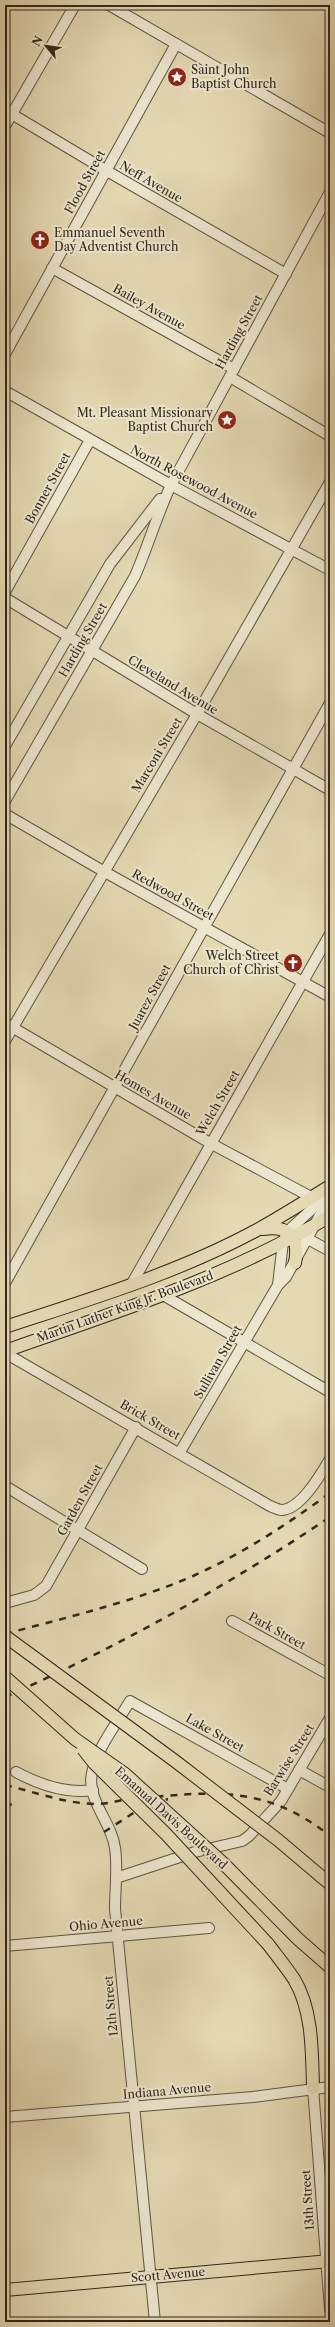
<svg xmlns="http://www.w3.org/2000/svg" width="335" height="2327" font-family="'Libre Caslon Text',serif">
  <style>
    .lines { fill: none; stroke-linecap: round; stroke-linejoin: round }
    .minor-casing { stroke: #5e5440; stroke-width: 12 }
    .major-casing { stroke: #32271a; stroke-width: 14 }
    .minor { stroke: #ede6ce; stroke-width: 10 }
    .major { stroke: #e4d9b3; stroke-width: 12 }
    .rail { stroke: #32271a; stroke-width: 2.5; stroke-dasharray: 7 7; stroke-linecap: butt }
    .major-bridge-casing { stroke: #32271a; stroke-width: 14; stroke-linecap: butt }
    .major-bridge { stroke: #e4d9b3; stroke-width: 12 }
    .labels { text-anchor: middle; stroke-width: 4; stroke-linejoin: round; paint-order: stroke }
    .poi-label { font-size: 12px; fill: #32271a; stroke: #ede6ce; text-anchor: start }
    .street-label { font-size: 12px; fill: #32271a; stroke: #ede6ce }
  </style>
  <rect width="100%" height="100%" fill="#e4d9b3"/>
  <filter id="stains"><feTurbulence type="fractalNoise" baseFrequency=".005" numOctaves="4"/><feColorMatrix values="0 0 0 0 .2 0 0 0 0 .09 0 0 0 0 .02 0 0 0 .5 -.17"/></filter>
  <radialGradient id="worn" r=".72"><stop offset=".6" stop-color="#630" stop-opacity="0"/><stop offset="1" stop-color="#630" stop-opacity=".3"/></radialGradient>
  <g class="lines">
    <g class="minor-casing">
      <g id="minor">
        <path d="M109,5L330,133"/>
        <path d="M5,110L107,171L286,274"/>
        <path d="M5,126L75,5"/>
        <path d="M52,268L234,369"/>
        <path d="M5,354L176,44"/>
        <path d="M230,377L330,436"/>
        <path d="M5,391L171,485L330,570"/>
        <path d="M5,592L90,440"/>
        <path d="M5,598L197,714L330,790"/>
        <path d="M5,746L110,564L160,499"/>
        <path d="M5,801L135,576C148,546 157,515 171,485L330,192"/>
        <path d="M5,814L103,871L330,997"/>
        <path d="M5,1023L210,1143L311,1197"/>
        <path d="M5,1041L197,714L330,482"/>
        <path d="M308,1239L330,1251"/>
        <path d="M5,1283L330,703"/>
        <path d="M131,1285L330,934"/>
        <path d="M278,1285L283,1242L288,1231L311,1210L329,1188"/>
        <path d="M163,1295L330,1392"/>
        <path d="M5,1353L270,1506C273,1507 278,1510 282,1510C301,1509 321,1474 330,1459"/>
        <path d="M180,1452L278,1285L286,1277L324,1208L330,1202"/>
        <path d="M5,1486L142,1569"/>
        <path d="M5,1603L34,1595L46,1586L136,1427"/>
        <path d="M232,1621L330,1675"/>
        <path d="M299,1770L330,1787"/>
        <path d="M16,1772C40,1785 66,1794 93,1790"/>
        <path d="M116,1878L195,1852L242,1841L249,1836L281,1801L330,1718"/>
        <path d="M5,1946L209,1928"/>
        <path d="M313,2088L330,2309"/>
        <path d="M5,2117L253,2097L330,2087"/>
        <path d="M155,2322L115,1909C115,1889 118,1868 115,1848C112,1822 86,1800 92,1773C97,1748 117,1723 130,1701L288,1789"/>
      </g>
    </g>
    <g class="major-casing">
      <g id="major">
        <path d="M263,1229C289,1225 300,1237 295,1263"/>
        <path d="M5,1327C90,1299 178,1273 257,1230C282,1216 306,1201 330,1186"/>
        <path d="M5,1351C116,1312 229,1277 330,1216"/>
        <path d="M225,1865L298,1939L330,1967"/>
        <path d="M268,1944C277,1956 286,1967 294,1979C313,2010 312,2053 313,2088"/>
        <path d="M5,2290L330,2261"/>
      </g>
    </g>
    <use href="#minor" class="minor"/>
    <use href="#major" class="major"/>
    <g class="rail">
      <path d="M5,1634C68,1617 133,1602 193,1576C242,1554 286,1525 330,1493"/>
      <path d="M5,1697C118,1647 227,1586 330,1517"/>
      <path d="M5,1785C35,1792 66,1804 97,1804C109,1804 119,1800 130,1799C210,1792 263,1783 330,1836"/>
      <path d="M5,1803L12,1805"/>
      <path d="M104,1832L138,1810L168,1799"/>
    </g>
    <g class="major-bridge-casing">
      <g id="major-bridge">
        <path d="M5,1636L175,1761L278,1840L330,1884"/>
        <path d="M5,1677L75,1739L125,1774L225,1865"/>
        <path d="M83,1749L94,1763L166,1834L268,1944"/>
      </g>
    </g>
    <use href="#major-bridge" class="major-bridge"/>
  </g>
  <defs>
    <g id="sight-disc" transform="scale(1)"><circle r="9.5" fill="#8f2418" stroke="#ede6ce"/><path d="M0-6L1.8-2.2L6-1.7L2.9 1.2L3.7 5.4L0 3.3L-3.7 5.4L-2.9 1.2L-6-1.7L-1.8-2.2Z" fill="#fff"/></g>
    <g id="church-disc" transform="scale(1)"><circle r="9.5" fill="#8f2418" stroke="#ede6ce"/><path d="M-1.2-6h2.4v3.5h3.3v2.4h-3.3V6h-2.4V-.1h-3.3v-2.4h3.3Z" fill="#fff"/></g>
  </defs>
  <g fill-rule="evenodd">
    <use href="#sight-disc" x="177" y="77"/>
    <use href="#church-disc" x="40" y="240"/>
    <use href="#sight-disc" x="227" y="420"/>
    <use href="#church-disc" x="293" y="963"/>
  </g>
  <g class="labels">
    <g class="poi-label">
      <text x="191" y="74">Saint John<tspan x="191" dy="14">Baptist Church</tspan></text>
      <text x="54" y="237">Emmanuel Seventh<tspan x="54" dy="14">Day Adventist Church</tspan></text>
      <text x="213" y="417" text-anchor="end">Mt. Pleasant Missionary<tspan x="213" dy="14">Baptist Church</tspan></text>
      <text x="279" y="960" text-anchor="end">Welch Street<tspan x="279" dy="14">Church of Christ</tspan></text>
    </g>
    <g class="street-label">
      <text transform="translate(85 182) rotate(-61)" y="4">Flood Street</text>
      <text transform="translate(151 182) rotate(30)" y="4">Neff Avenue</text>
      <text transform="translate(149 307) rotate(29)" y="4">Bailey Avenue</text>
      <text transform="translate(239 332) rotate(-61)" y="4">Harding Street</text>
      <text transform="translate(194 482) rotate(28)" y="4">North Rosewood Avenue</text>
      <text transform="translate(48 488) rotate(-61)" y="4">Bonner Street</text>
      <text transform="translate(83 640) rotate(-60)" y="4">Harding Street</text>
      <text transform="translate(173 685) rotate(31)" y="4">Cleveland Avenue</text>
      <text transform="translate(157 755) rotate(-59)" y="4">Marconi Street</text>
      <text transform="translate(173 895) rotate(29)" y="4">Redwood Street</text>
      <text transform="translate(150 997) rotate(-61)" y="4">Juarez Street</text>
      <text transform="translate(153 1095) rotate(30)" y="4">Homes Avenue</text>
      <text transform="translate(218 1103) rotate(-60)" y="4">Welch Street</text>
      <text transform="translate(125 1307) rotate(-20)" y="4">Martin Luther King Jr. Boulevard</text>
      <text transform="translate(218 1362) rotate(-60)" y="4">Sullivan Street</text>
      <text transform="translate(150 1420) rotate(30)" y="4">Brick Street</text>
      <text transform="translate(80 1500) rotate(-61)" y="4">Garden Street</text>
      <text transform="translate(277 1631) rotate(29)" y="4">Park Street</text>
      <text transform="translate(215 1733) rotate(29)" y="4">Lake Street</text>
      <text transform="translate(289 1760) rotate(-58)" y="4">Barwise Street</text>
      <text transform="translate(171 1818) rotate(42)" y="4">Emanual Davis Boulevard</text>
      <text transform="translate(106 1924) rotate(-5)" y="4">Ohio Avenue</text>
      <text transform="translate(111 2006) rotate(-95)" y="4">12th Street</text>
      <text transform="translate(167 2091) rotate(-5)" y="4">Indiana Avenue</text>
      <text transform="translate(308 2200) rotate(-94)" y="4">13th Street</text>
      <text transform="translate(168 2275) rotate(-5)" y="4">Scott Avenue</text>
    </g>
  </g>
  <rect width="335" height="2327" fill="none" stroke="#e4d9b3" stroke-width="20"/>
  <rect x="6" y="6" width="323" height="2315" fill="none" stroke="#32271a" stroke-width="2"/>
  <rect x="10" y="10" width="315" height="2307" fill="none" stroke="#32271a"/>
  <g transform="translate(46 46) rotate(299)" stroke="#ede6ce" stroke-width="3" paint-order="stroke">
  <path d="M0-3L7 15L0 10L-7 15Z" fill="#32271a"/>
  <text y="-6" font-size="11" font-weight="bold" text-anchor="middle" fill="#32271a">N</text>
  </g>
  <rect width="100%" height="100%" filter="url(#stains)"/>
  <rect width="100%" height="100%" fill="url(#worn)"/>
</svg>
